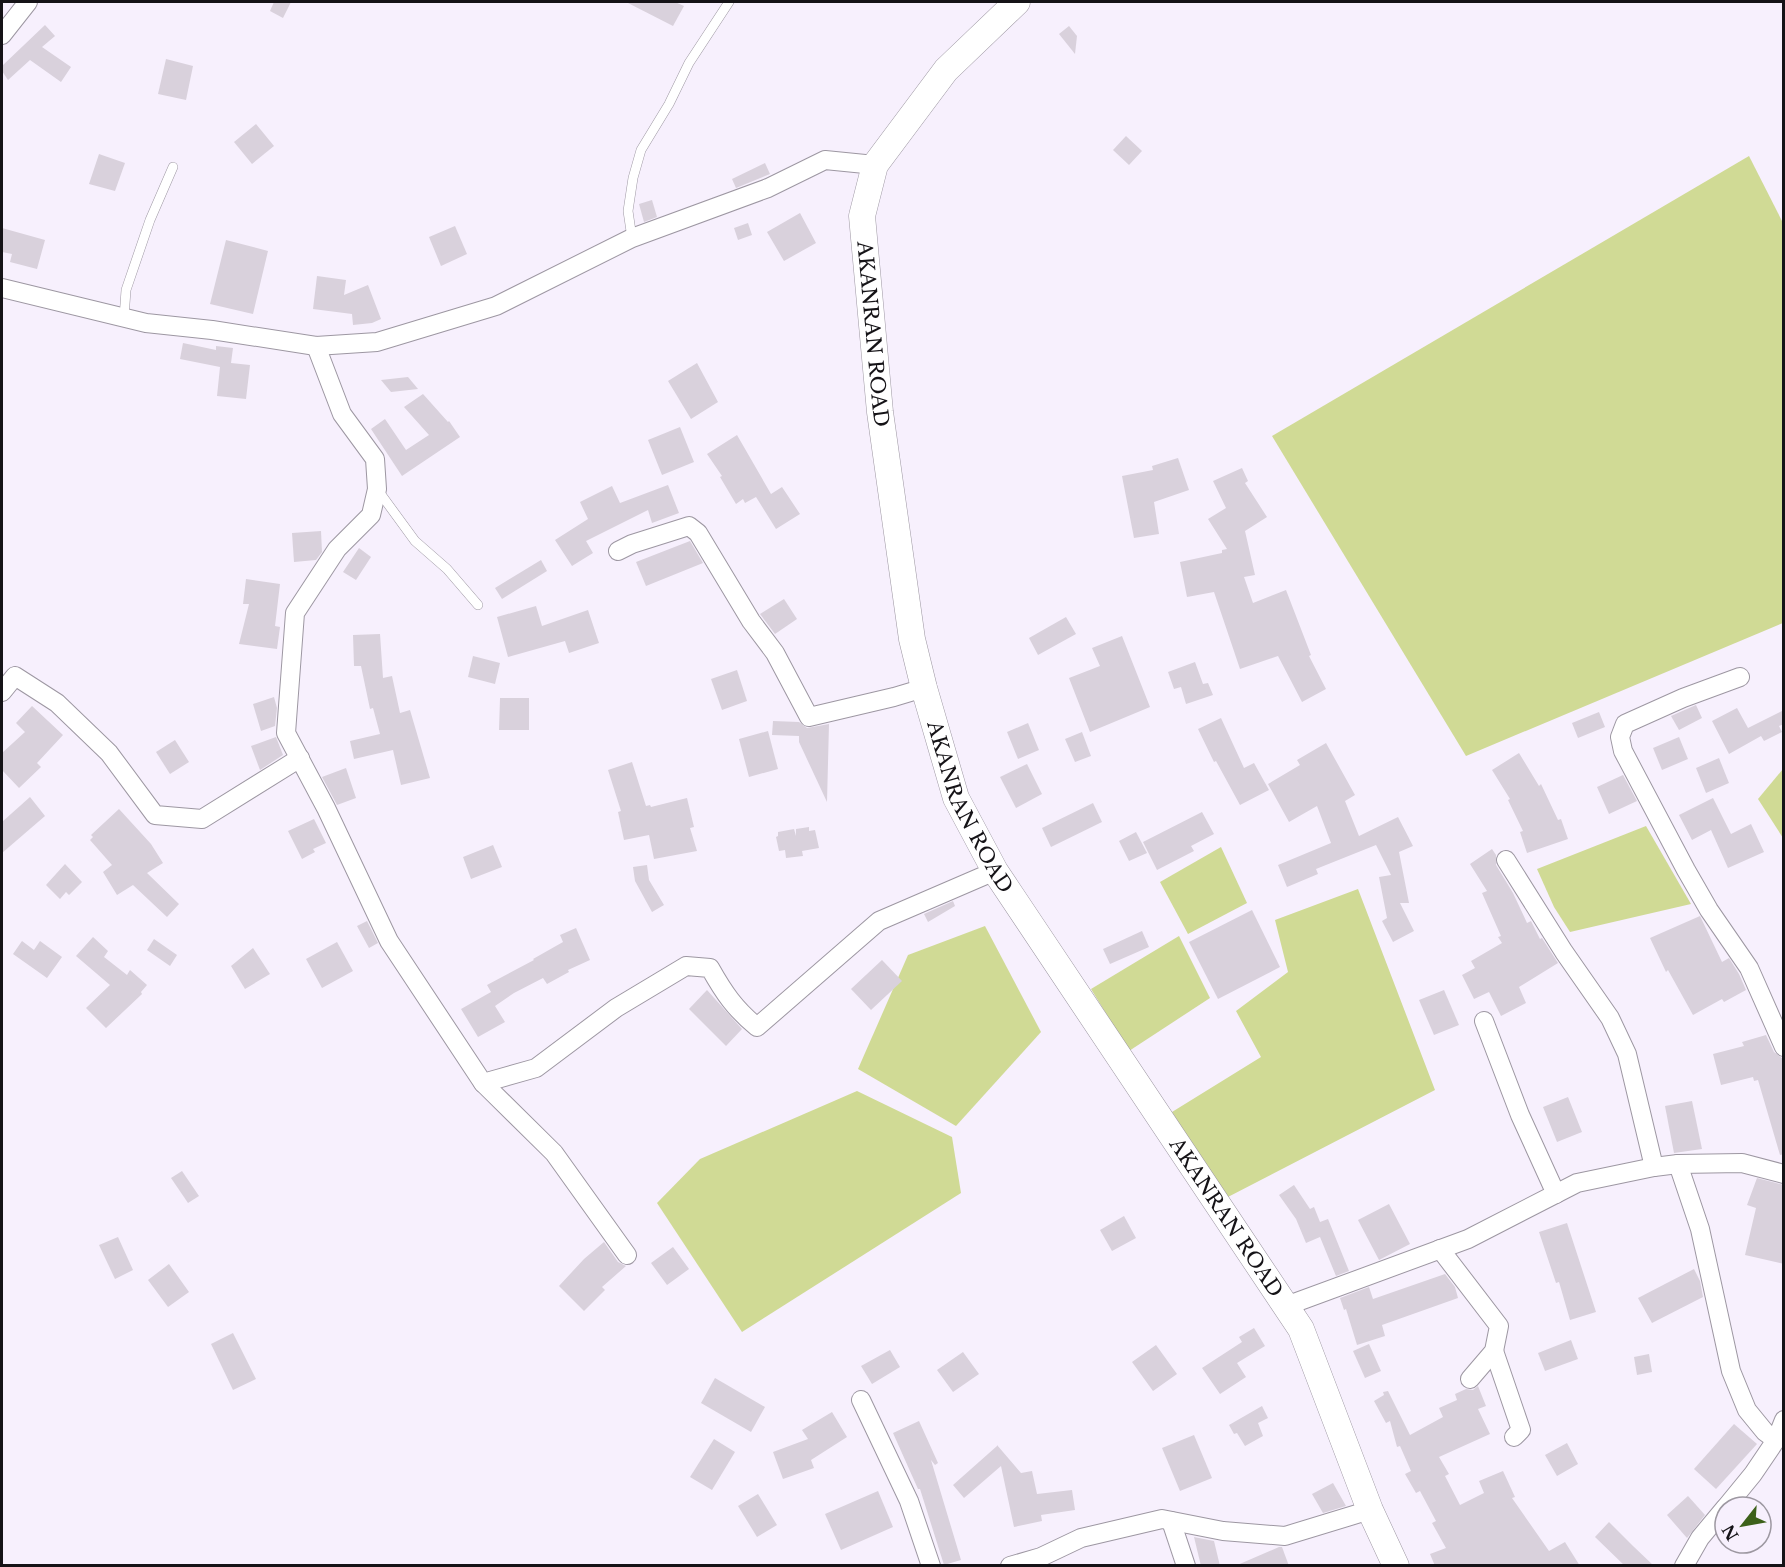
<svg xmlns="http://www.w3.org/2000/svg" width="1785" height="1567" font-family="'Libre Baskerville',serif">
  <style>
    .green { fill: #d0da95 }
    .building { fill: #d9d1dc }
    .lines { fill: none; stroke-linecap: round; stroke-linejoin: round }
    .service-casing { stroke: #9d97a2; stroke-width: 10 }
    .minor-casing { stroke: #9d97a2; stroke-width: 20 }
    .secondary-casing { stroke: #9d97a2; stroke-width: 27 }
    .service { stroke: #fff; stroke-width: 9 }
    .minor { stroke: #fff; stroke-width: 18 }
    .secondary { stroke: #fff; stroke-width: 26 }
    .labels { text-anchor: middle; stroke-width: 4.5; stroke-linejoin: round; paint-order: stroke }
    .street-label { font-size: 20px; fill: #151317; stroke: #f7f0fd }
  </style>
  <rect width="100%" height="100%" fill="#f7f0fd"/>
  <g class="green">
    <path d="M1749,156L1783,223V623L1466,756L1272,436Z"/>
    <path d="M1783,769V838L1758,799Z"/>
    <path d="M1646,826L1691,904L1570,932L1554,907L1537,869Z"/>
    <path d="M1221,847L1247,903L1188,934L1160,882Z"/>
    <path d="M1358,889L1435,1090L1226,1198L1172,1112L1261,1057L1236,1011L1288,972L1275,920Z"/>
    <path d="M985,926L1041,1032L956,1126L858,1069L908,955Z"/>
    <path d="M1179,936L1210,998L1129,1051L1091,989Z"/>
    <path d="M857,1091L952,1137L961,1193L742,1332L657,1203L700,1159Z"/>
  </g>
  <g class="building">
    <path d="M274,2H291L283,18L270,11Z"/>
    <path d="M626,2H675L684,6L673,26Z"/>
    <path d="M45,25L55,36L42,47L71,67L61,82L30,60L8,80L2,71V66Z"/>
    <path d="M1069,26L1077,36L1075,54L1059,34Z"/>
    <path d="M166,59L193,66L186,100L158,94Z"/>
    <path d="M256,124L274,146L252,164L234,142Z"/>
    <path d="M1126,136L1142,151L1129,165L1113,150Z"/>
    <path d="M99,154L125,163L115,191L89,184Z"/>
    <path d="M765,163L770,174L736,188L732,179Z"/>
    <path d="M652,200L657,217L644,222L639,204Z"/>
    <path d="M800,213L816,243L784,261L767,232Z"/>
    <path d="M748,223L752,235L738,240L734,228Z"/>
    <path d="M455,226L467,254L441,266L429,237Z"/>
    <path d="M2,228L45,240L37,269L10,262L12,254L2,252Z"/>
    <path d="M226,240L268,251L253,314L210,304Z"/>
    <path d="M317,276L346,280L344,295L368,285L381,319L372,323L353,325L352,314L313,309Z"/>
    <path d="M183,343L216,350V346L233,348L231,363L250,365L246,399L217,396L220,367L180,359Z"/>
    <path d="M697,363L718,402L691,419L668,381Z"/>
    <path d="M408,377L418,389L391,392L381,380Z"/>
    <path d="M423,394L448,422L449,421L460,437L402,476L371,429L385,419L406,450L429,435L404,407Z"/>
    <path d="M680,427L694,462L662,475L648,440Z"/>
    <path d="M737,435L771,494L782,487L800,514L776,529L756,497L745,503L743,499L736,504L720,477L722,476L707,454Z"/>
    <path d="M1178,458L1189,490L1154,502L1159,534L1134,538L1122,476L1153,470L1152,466Z"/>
    <path d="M1242,468L1248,481L1245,483L1267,517L1245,531L1255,575L1244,577L1253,603L1286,590L1311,655L1309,656L1326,689L1302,702L1278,656L1240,669L1214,592L1187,597L1180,562L1222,553V550L1227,549L1208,519L1226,508L1213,481Z"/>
    <path d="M668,485L679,513L652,523L648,510L586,541L593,553L572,566L555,540L588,519L580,502L612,486L620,503Z"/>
    <path d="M321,531L322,552L316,560L294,562L292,533Z"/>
    <path d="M690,541L703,563L646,586L636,562Z"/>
    <path d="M359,548L371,557L356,580L343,572Z"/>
    <path d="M541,560L547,571L502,599L495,588Z"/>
    <path d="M246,579L280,584L275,626L280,627L277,649L239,644L249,604H243Z"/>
    <path d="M784,599L797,619L775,634L760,614Z"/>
    <path d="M536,606L542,626L588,610L599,643L569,653L565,641L508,657L497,617Z"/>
    <path d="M1066,617L1076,634L1038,655L1029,638Z"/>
    <path d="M380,634L383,678L392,676L400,713L410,710L430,778L401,785L393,750L354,759L350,741L380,734L373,708L370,709L361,666H354L353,635Z"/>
    <path d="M1122,636L1150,707L1090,732L1069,678L1100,666L1092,648Z"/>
    <path d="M473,656L500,663L495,684L468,677Z"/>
    <path d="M1195,662L1203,684L1208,683L1213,695L1186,704L1181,687L1174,689L1168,672Z"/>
    <path d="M737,670L747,701L722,710L711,679Z"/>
    <path d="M274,697L277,708L275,726L261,731L253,704Z"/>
    <path d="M500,698H529V730H499Z"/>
    <path d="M1696,705L1702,718L1679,730L1671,716Z"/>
    <path d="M32,706L63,735L37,763L41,767L19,788L2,770V753L25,732L16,723Z"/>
    <path d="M1737,708L1748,728L1782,711L1784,724L1779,726L1782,732L1764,741L1761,736L1729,754L1712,721Z"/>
    <path d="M1599,712L1605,727L1578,738L1572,723Z"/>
    <path d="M1221,718L1244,768L1254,763L1269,790L1240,805L1216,761L1214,762L1198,729Z"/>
    <path d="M773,721L799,722L807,728L829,724L827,802L799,742V736L772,735Z"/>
    <path d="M1028,723L1039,750L1018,759L1007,732Z"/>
    <path d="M768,731L778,769L749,777L739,739Z"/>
    <path d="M1082,732L1091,756L1075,762L1065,739Z"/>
    <path d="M276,737L283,755L260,770L251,746Z"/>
    <path d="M1679,737L1688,759L1662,770L1653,748Z"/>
    <path d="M175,740L189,762L170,774L156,752Z"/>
    <path d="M1326,743L1355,795L1345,801L1359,836L1398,817L1413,846L1399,852L1409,903H1400L1414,931L1393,942L1382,921L1387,918L1379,877L1391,875L1376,845L1316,869L1318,874L1287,887L1278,865L1331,843L1317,806L1289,822L1268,784L1300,765L1297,760Z"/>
    <path d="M1519,753L1539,786L1541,784L1558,820L1561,819L1568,839L1527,853L1520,832L1523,831L1508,800L1510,799L1492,770Z"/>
    <path d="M1719,758L1729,783L1706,793L1696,768Z"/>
    <path d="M632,762L646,806L650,805L651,807L687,798L694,827L690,828L697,851L654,859L649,835L624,840L618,812L621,811L608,770Z"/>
    <path d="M1027,764L1042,794L1016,808L1000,777Z"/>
    <path d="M346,768L356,798L337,805L322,777Z"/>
    <path d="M1623,775L1637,801L1609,814L1597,787Z"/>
    <path d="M30,797L45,816L2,853V822Z"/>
    <path d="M1713,798L1731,834L1751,824L1764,852L1728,868L1711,830L1692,840L1679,815Z"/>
    <path d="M1093,803L1102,822L1051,847L1042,828Z"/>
    <path d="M119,809L151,844L163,863L147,873L179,904L167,917L133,885L117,895L103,872L112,865L90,840L93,837L91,835Z"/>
    <path d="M1202,812L1214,834L1191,846L1194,851L1157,870L1143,842Z"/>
    <path d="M314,819L326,843L313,849L315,852L302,859L288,831Z"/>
    <path d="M809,827V831L815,830L819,848L802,851L803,856L786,858L785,850L779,851L776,837L778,836V832L794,829L796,836V829Z"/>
    <path d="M1136,832L1147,853L1129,861L1119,841Z"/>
    <path d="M493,845L502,867L471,879L463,857Z"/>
    <path d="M1492,849L1496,855V865L1513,893L1527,923L1531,921L1540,939L1542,938L1558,963L1519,987L1526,1003L1501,1016L1489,992L1474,999L1462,975L1475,968L1471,961L1502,943L1498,937L1501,936L1482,893L1487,891L1470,864Z"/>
    <path d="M65,864L82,882L69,895L66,892L60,899L46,885Z"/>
    <path d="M647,865L649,880L664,905L652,912L635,881L633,867Z"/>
    <path d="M953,901L955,906L928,922L924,914Z"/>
    <path d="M1252,910L1280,967L1218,999L1189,942Z"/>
    <path d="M1700,916L1722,962L1729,958L1739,974L1746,990L1724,1002L1722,999L1693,1015L1668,970L1666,972L1650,938Z"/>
    <path d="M367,921L378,943L369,948L357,926Z"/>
    <path d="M576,928L590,960L568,970L569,972L547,984L543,978L514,993L495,1006L505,1022L478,1037L461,1009L491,992L487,985L534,960L533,959L563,942L560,935Z"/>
    <path d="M1142,931L1149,947L1110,964L1103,949Z"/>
    <path d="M93,937L108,951L104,957L127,975L130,970L147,985L141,992L142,994L106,1028L86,1008L110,985L76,956Z"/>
    <path d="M154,939L177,955L170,966L147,950Z"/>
    <path d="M22,941L34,950L40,941L62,957L47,978L13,954Z"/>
    <path d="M337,942L353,971L322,988L306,959Z"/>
    <path d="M253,948L270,974L245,989L231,966Z"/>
    <path d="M882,960L902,981L871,1010L851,989Z"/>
    <path d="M707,990L742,1029L726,1046L689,1009Z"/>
    <path d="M1444,990L1459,1025L1434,1035L1419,1000Z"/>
    <path d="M1766,1035L1774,1052L1782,1058L1784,1062V1154L1780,1155L1758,1080L1754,1081L1753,1077L1721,1085L1713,1054L1744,1046L1742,1042Z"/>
    <path d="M1568,1097L1582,1132L1557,1142L1543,1107Z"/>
    <path d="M1692,1101L1702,1149L1674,1153L1665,1106Z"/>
    <path d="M182,1171L199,1196L188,1203L171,1178Z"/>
    <path d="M1757,1178L1784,1185V1264L1745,1255L1756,1208L1747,1205Z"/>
    <path d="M1294,1185L1310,1209L1314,1207L1320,1222L1328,1219L1349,1271L1336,1276L1320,1237L1306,1243L1296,1219L1279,1195Z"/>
    <path d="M1389,1204L1410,1244L1379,1260L1358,1220Z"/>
    <path d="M1124,1216L1136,1238L1112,1251L1100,1230Z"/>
    <path d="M1567,1223L1596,1312L1570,1320L1559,1282L1556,1283L1539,1232Z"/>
    <path d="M118,1237L133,1270L115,1279L99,1245Z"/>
    <path d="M604,1242L618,1262L626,1266L602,1287L605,1290L584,1311L559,1286L584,1259Z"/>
    <path d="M673,1247L689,1269L667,1285L651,1263Z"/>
    <path d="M169,1264L189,1292L168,1307L148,1280Z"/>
    <path d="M1694,1269L1700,1281L1703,1297L1652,1323L1638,1298Z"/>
    <path d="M1445,1274L1455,1287L1458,1298L1382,1325L1385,1336L1357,1345L1346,1309L1344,1310L1340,1298L1369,1287L1373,1299Z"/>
    <path d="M1254,1328L1265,1346L1237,1363L1246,1377L1220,1394L1202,1368L1242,1342L1239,1337Z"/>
    <path d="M233,1333L256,1379L233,1390L211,1344Z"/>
    <path d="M1571,1340L1578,1359L1545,1371L1538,1353Z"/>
    <path d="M1369,1344L1381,1371L1365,1378L1353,1351Z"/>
    <path d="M1156,1345L1177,1374L1153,1391L1132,1362Z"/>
    <path d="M890,1350L900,1367L872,1384L861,1366Z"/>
    <path d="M963,1352L979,1374L953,1392L937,1370Z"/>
    <path d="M1649,1354L1652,1372L1637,1375L1634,1357Z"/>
    <path d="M715,1378L765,1407L751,1432L701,1403Z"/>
    <path d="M1478,1386L1486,1406L1478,1409L1490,1434L1439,1457L1449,1474L1445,1476L1460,1505L1484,1493L1479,1481L1503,1471L1515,1497L1512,1498L1549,1551L1565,1542L1580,1566H1435L1430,1554L1446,1548L1432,1523L1436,1521L1420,1491L1416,1493L1405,1474L1411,1471L1400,1446L1397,1447L1390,1421L1386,1423L1374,1401L1384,1395L1383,1392L1388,1391L1410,1435L1443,1417L1439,1408L1457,1400L1455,1394L1466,1389L1473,1390Z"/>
    <path d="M1262,1406L1268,1418L1258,1423L1263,1436L1245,1446L1237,1433L1234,1434L1229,1425Z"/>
    <path d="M832,1412L847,1437L811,1460L814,1468L783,1479L773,1452L808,1439L802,1430Z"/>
    <path d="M919,1421L938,1463L935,1465L931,1460L961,1560L944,1565L920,1489H918L893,1433Z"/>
    <path d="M1734,1424L1757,1444L1716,1489L1694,1469Z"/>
    <path d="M1194,1435L1212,1478L1180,1491L1162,1448Z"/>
    <path d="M714,1439L735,1452L712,1490L690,1477Z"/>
    <path d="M1567,1443L1578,1464L1557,1476L1545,1455Z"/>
    <path d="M997,1445L1021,1473L1032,1471L1037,1494L1072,1490L1075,1510L1041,1515L1042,1521L1014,1527L1001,1466L964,1498L953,1485L997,1446Z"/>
    <path d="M1333,1483L1346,1506L1323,1513L1312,1494Z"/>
    <path d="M878,1491L893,1527L841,1550L825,1514Z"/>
    <path d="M758,1494L777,1525L757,1537L738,1506Z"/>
    <path d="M1688,1496L1705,1515L1687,1538L1667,1515Z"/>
    <path d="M1609,1522L1633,1546L1654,1566H1625L1595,1537Z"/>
    <path d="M1194,1537L1214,1541L1220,1566H1201Z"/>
    <path d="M1279,1547H1282L1289,1566H1235Z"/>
  </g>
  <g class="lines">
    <g class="service-casing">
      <g id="service">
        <path d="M632,238L628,211L633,178L641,150L669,104L689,63L729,2"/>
        <path d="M124,318L126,290L150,220L173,167"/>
        <path d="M377,489L415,541L447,569L478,605"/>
      </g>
    </g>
    <g class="minor-casing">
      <g id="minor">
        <path d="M2,35L28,2"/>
        <path d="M2,288L146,323L212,330L316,346L377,342L496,306L632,238L768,188L825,160L875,165"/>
        <path d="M316,346L342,414L375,459L377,489L371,515L337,549L295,613L286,733L326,808L389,941L483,1083L536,1068L616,1008L686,966L710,968C724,993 735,1009 757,1027L879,921L995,871"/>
        <path d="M618,551L632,544L689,526L698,533L751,621L775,653L809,717L894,697L924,688"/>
        <path d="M1740,677L1683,698L1625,724L1620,737L1623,751L1686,870L1709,910L1749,968L1784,1047"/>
        <path d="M2,692L15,676L57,703L109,753L155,815L202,819L300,758"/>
        <path d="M1506,860L1564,952L1610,1018L1627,1054L1654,1167"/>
        <path d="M1484,1021L1520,1115L1556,1194"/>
        <path d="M483,1083L554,1153L627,1255"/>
        <path d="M1678,1164L1700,1229L1731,1371L1747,1410L1765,1432L1776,1440L1784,1420"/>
        <path d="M1440,1249L1499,1326L1494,1351L1470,1379"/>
        <path d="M1286,1306L1468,1239L1577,1183L1654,1167L1678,1164L1742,1163L1784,1174"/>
        <path d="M1494,1351L1521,1430L1514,1437"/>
        <path d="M861,1400L909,1501L931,1566"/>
        <path d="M1726,1507L1753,1474L1776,1440"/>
        <path d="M1171,1521L1186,1566"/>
        <path d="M1010,1566L1041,1557L1081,1538L1162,1519L1223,1531L1285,1536L1370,1510"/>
        <path d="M1684,1566L1700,1538L1725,1508"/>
      </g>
    </g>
    <g class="secondary-casing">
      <g id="secondary">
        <path id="s1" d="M1017,2L946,70L875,165L862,216L880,412L912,639L924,688L956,798L995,871L1301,1329L1370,1510L1396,1566"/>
      </g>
    </g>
    <use href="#service" class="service"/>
    <use href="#minor" class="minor"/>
    <use href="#secondary" class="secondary"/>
  </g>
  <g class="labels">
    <g class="street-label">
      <text dy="7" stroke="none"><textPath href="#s1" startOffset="388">AKANRAN ROAD</textPath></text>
      <text dy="7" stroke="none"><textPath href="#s1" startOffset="874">AKANRAN ROAD</textPath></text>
      <text dy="7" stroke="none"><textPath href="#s1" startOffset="1360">AKANRAN ROAD</textPath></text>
    </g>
  </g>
  <rect width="1785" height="1567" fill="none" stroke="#151317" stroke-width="6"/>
  <g transform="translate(1743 1525) rotate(239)"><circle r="28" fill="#f7f0fd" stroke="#9d98a1" stroke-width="1.5"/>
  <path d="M0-4.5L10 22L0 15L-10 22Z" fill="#3d611a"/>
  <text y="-9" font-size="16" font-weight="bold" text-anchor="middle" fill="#151317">N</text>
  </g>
</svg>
